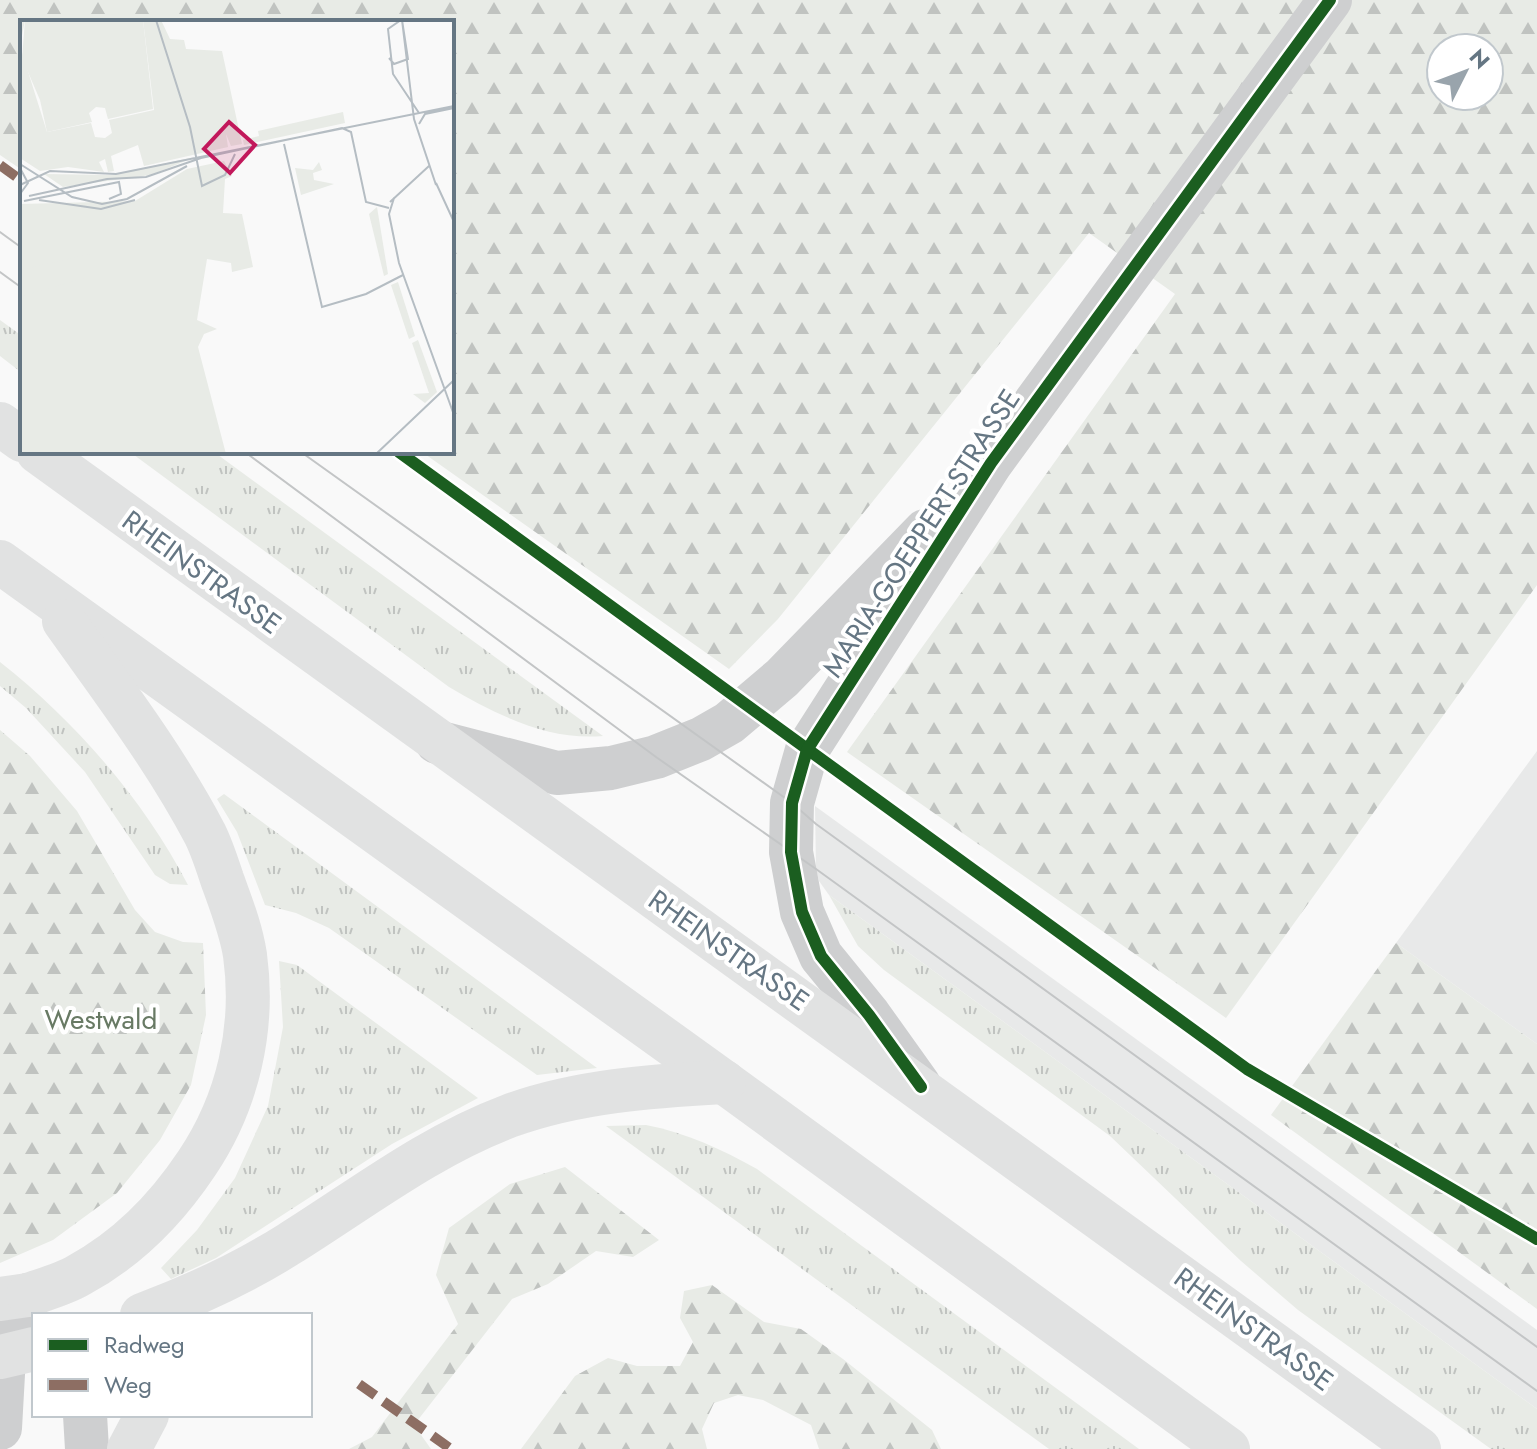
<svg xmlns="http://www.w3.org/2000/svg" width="1537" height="1449" font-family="Jost,sans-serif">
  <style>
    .built { fill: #e8e9e9 }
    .grass { fill: url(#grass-tufts) }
    .forest { fill: url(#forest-firs); fill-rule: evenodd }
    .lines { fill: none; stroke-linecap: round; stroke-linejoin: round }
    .minor { stroke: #cecfd0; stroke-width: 44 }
    .tertiary { stroke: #cecfd0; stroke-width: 44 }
    .secondary { stroke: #e1e2e2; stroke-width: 44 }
    .primary { stroke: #e1e2e2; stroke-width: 44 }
    .tram { stroke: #c3c5c6; stroke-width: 2 }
    .quiet { stroke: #8d6e63; stroke-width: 10; stroke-dasharray: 20 10; stroke-linecap: butt }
    .cycleway-casing { stroke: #fff; stroke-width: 17 }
    .cycleway { stroke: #1b5e20; stroke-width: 12 }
    .labels { text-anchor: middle; stroke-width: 8; stroke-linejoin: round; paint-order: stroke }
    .street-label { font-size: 28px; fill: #657683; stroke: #fff }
    .park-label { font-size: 28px; fill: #687a64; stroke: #fff }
    .inset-road { fill: none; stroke: #b5bdc3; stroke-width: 2 }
    .view { fill: #c2185b; fill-opacity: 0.15; stroke: #c2185b; stroke-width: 4 }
    .inset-edge { fill: none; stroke: #657683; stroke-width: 4 }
  </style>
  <defs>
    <pattern id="grass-tufts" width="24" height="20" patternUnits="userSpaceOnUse" patternTransform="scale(2)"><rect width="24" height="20" fill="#e8ebe6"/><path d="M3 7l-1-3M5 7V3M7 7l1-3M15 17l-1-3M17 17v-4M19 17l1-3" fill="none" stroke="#c0c3c0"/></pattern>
    <pattern id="forest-firs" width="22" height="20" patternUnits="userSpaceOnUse" patternTransform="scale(2)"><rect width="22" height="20" fill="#e8ebe6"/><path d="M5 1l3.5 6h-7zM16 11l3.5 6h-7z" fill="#c0c3c0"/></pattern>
  </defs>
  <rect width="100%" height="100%" fill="#f9f9f9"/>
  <g class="built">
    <path d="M1537,751V1044L1396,943Z"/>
    <path d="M815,806L1537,1330V1409L829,895L819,881L816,869Z"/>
  </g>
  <g class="grass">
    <path d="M0,320L22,336V373L0,356Z"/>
    <path d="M130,452H214L603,736C548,741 495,714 449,687Z"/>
    <path d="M0,662C75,721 144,800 188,885L170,884L155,875L85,772L26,708L0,686Z"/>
    <path d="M224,794L597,1068L537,1075L329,928L296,913L265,905L237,832L217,799Z"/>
    <path d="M829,895L1537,1409V1449H1491L1298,1310L1241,1261L1110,1136L884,970L858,946Z"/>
    <path d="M279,961L297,965L478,1098L392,1144L216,1258L171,1279L161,1268L197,1230L235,1178L268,1106L283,1027Z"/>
    <path d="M646,1125C687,1133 721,1149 757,1169L1139,1449H1049L606,1126Z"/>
  </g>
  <g class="forest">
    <path d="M0,0H1537V585L1226,1018L847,752L1175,294L1089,233L778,619L729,669L422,452H452V22H22V170L0,155ZM1441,48H1489V96H1441Z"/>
    <path d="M0,730L30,756L77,811L135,910L155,932L183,942L203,943L206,1015L191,1085L160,1140L117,1193L53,1240L0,1263Z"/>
    <path d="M1396,943L1537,1044V1309L1271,1115Z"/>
    <path d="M565,1167L659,1240L633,1257L596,1251L548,1284L512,1299L414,1425L431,1449H349L372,1437L458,1324L436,1275L449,1228L510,1184Z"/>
    <path d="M712,1285L764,1322L801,1329L843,1359L932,1430L941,1449H819L811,1425L763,1400L738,1395L714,1403L702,1429L707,1449H521L575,1376L608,1358L637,1366H680L693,1342L680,1318L684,1291Z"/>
  </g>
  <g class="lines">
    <g class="minor">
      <path d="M85,1415L87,1449"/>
      <path d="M0,1428L4,1356L28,1295"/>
    </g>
    <g class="tertiary">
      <path d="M437,742L557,773L611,768L656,757L701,739L729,723L782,678L925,531"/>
      <path d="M919,1085L869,1015L821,956L802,912L791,852L792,803L807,750L991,463L1330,0"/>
    </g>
    <g class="secondary">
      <path d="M0,1299L28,1295"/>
      <path d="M0,1357L34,1349"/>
    </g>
    <g class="primary">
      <path d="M0,424L22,440"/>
      <path d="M38,452C496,787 960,1115 1419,1449"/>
      <path d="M0,562L724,1082L1228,1449"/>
      <path d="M28,1295C45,1289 64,1284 79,1275C127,1249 167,1208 197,1163C238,1102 255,1028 245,955C241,929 231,904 222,879C217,864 212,848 205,834C165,758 113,690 64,621"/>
      <path d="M142,1315C193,1296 243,1273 289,1244C361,1199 429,1146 509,1116C577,1091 652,1086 724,1082"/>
      <path d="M129,1449L147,1415"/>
    </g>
    <g class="tram">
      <path d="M0,232L22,248"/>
      <path d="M0,272L22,288"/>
      <path d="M245,452L656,757L816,869L1537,1391"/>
      <path d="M301,452L792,803L816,824L1537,1347"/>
    </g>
    <g class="quiet">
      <path d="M0,165L22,181"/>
      <path d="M359,1384L451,1449"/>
    </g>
    <g class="cycleway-casing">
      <g id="cycleway">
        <path d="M399,452L1247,1069L1537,1239"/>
        <path d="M921,1087L869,1015L821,956L802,912L791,852L792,803L807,750L991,463L1330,0"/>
      </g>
    </g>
    <use href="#cycleway" class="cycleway"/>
  </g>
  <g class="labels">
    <g class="street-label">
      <text transform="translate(921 533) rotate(-57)" y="10">MARIA-GOEPPERT-STRASSE</text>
      <text transform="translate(202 572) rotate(36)" y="10">RHEINSTRASSE</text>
      <text transform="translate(729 950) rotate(35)" y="10">RHEINSTRASSE</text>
      <text transform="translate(1254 1329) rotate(36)" y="10">RHEINSTRASSE</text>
    </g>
    <g class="park-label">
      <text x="101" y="1029">Westwald</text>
    </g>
  </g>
  <g transform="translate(20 20)">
    <rect width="434" height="434" fill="#f9f9f9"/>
    <path d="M357,187L368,254L364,256L349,194ZM378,262L395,316L389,319L371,265ZM398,320L417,372L405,383L393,374L409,373L392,323Z" fill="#e8ebe6"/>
    <path d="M0,0H5L0,26L27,112L71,103L75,117L85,118L92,113L89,100L134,90L123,0H141L150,19L164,20L166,29L202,31L222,124L211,126L206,114L208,127L124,146L118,125L91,136L94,151L88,152L85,139L79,142L84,152L48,147L20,151L0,138ZM323,92L325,103L224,125L223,120L239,116L238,111ZM175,137L131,155L43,167L24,154L90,155ZM204,141L212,156L205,159L203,193L222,194L233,247L212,252L211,243L187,239L177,300L197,309L184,314L178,327L206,434H0V184L115,181L167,149Z" fill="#e8ebe6"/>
    <path d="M5,0H123L133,89L88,99L85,88L76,87L69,93L72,102L27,112L20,80L2,38Z" fill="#e8ebe6"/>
    <path d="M299,142L302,150L293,153L294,160L314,164L281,175L275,148L293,150ZM70,234L64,258L0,277V250Z" fill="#e8ebe6"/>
    <path class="inset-road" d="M136,0L170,107L182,166L205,155L215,134M381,0L368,9L373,54L399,93M382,0L394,99L416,165M369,38L374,44L388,39L382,0M399,104L405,94L434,88M264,124L302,287L346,274L383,255M0,144L52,177L82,184L107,179L167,146M0,148L8,163L0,174M416,163L434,202M0,165L30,151L96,154L434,86M9,176L87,159L126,157L181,138L322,108L331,112L346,182L369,188M374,178L369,194L379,243L434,395M19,180L81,189L115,180M4,181L99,162L101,174L89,179M370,182L409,146M356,434L434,360"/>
    <path class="view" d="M209,102L235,125L210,153L184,129Z"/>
    <rect width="434" height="434" class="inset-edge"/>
  </g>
  <rect x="32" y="1313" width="280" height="104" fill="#ffffff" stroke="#c1c8cd" stroke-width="2"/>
  <rect x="48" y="1339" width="40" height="12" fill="#1b5e20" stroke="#c1c8cd" stroke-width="2"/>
  <text x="104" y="1353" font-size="24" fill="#657683">Radweg</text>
  <rect x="48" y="1379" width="40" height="12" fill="#8d6e63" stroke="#c1c8cd" stroke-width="2"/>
  <text x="104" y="1393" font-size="24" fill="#657683">Weg</text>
  <g transform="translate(1465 72) rotate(48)"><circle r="38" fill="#ffffff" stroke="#c1c8cd" stroke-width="2"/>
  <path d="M0-6L14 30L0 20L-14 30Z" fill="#99a4ac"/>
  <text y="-12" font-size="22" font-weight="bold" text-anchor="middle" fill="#657683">N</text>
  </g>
</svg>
